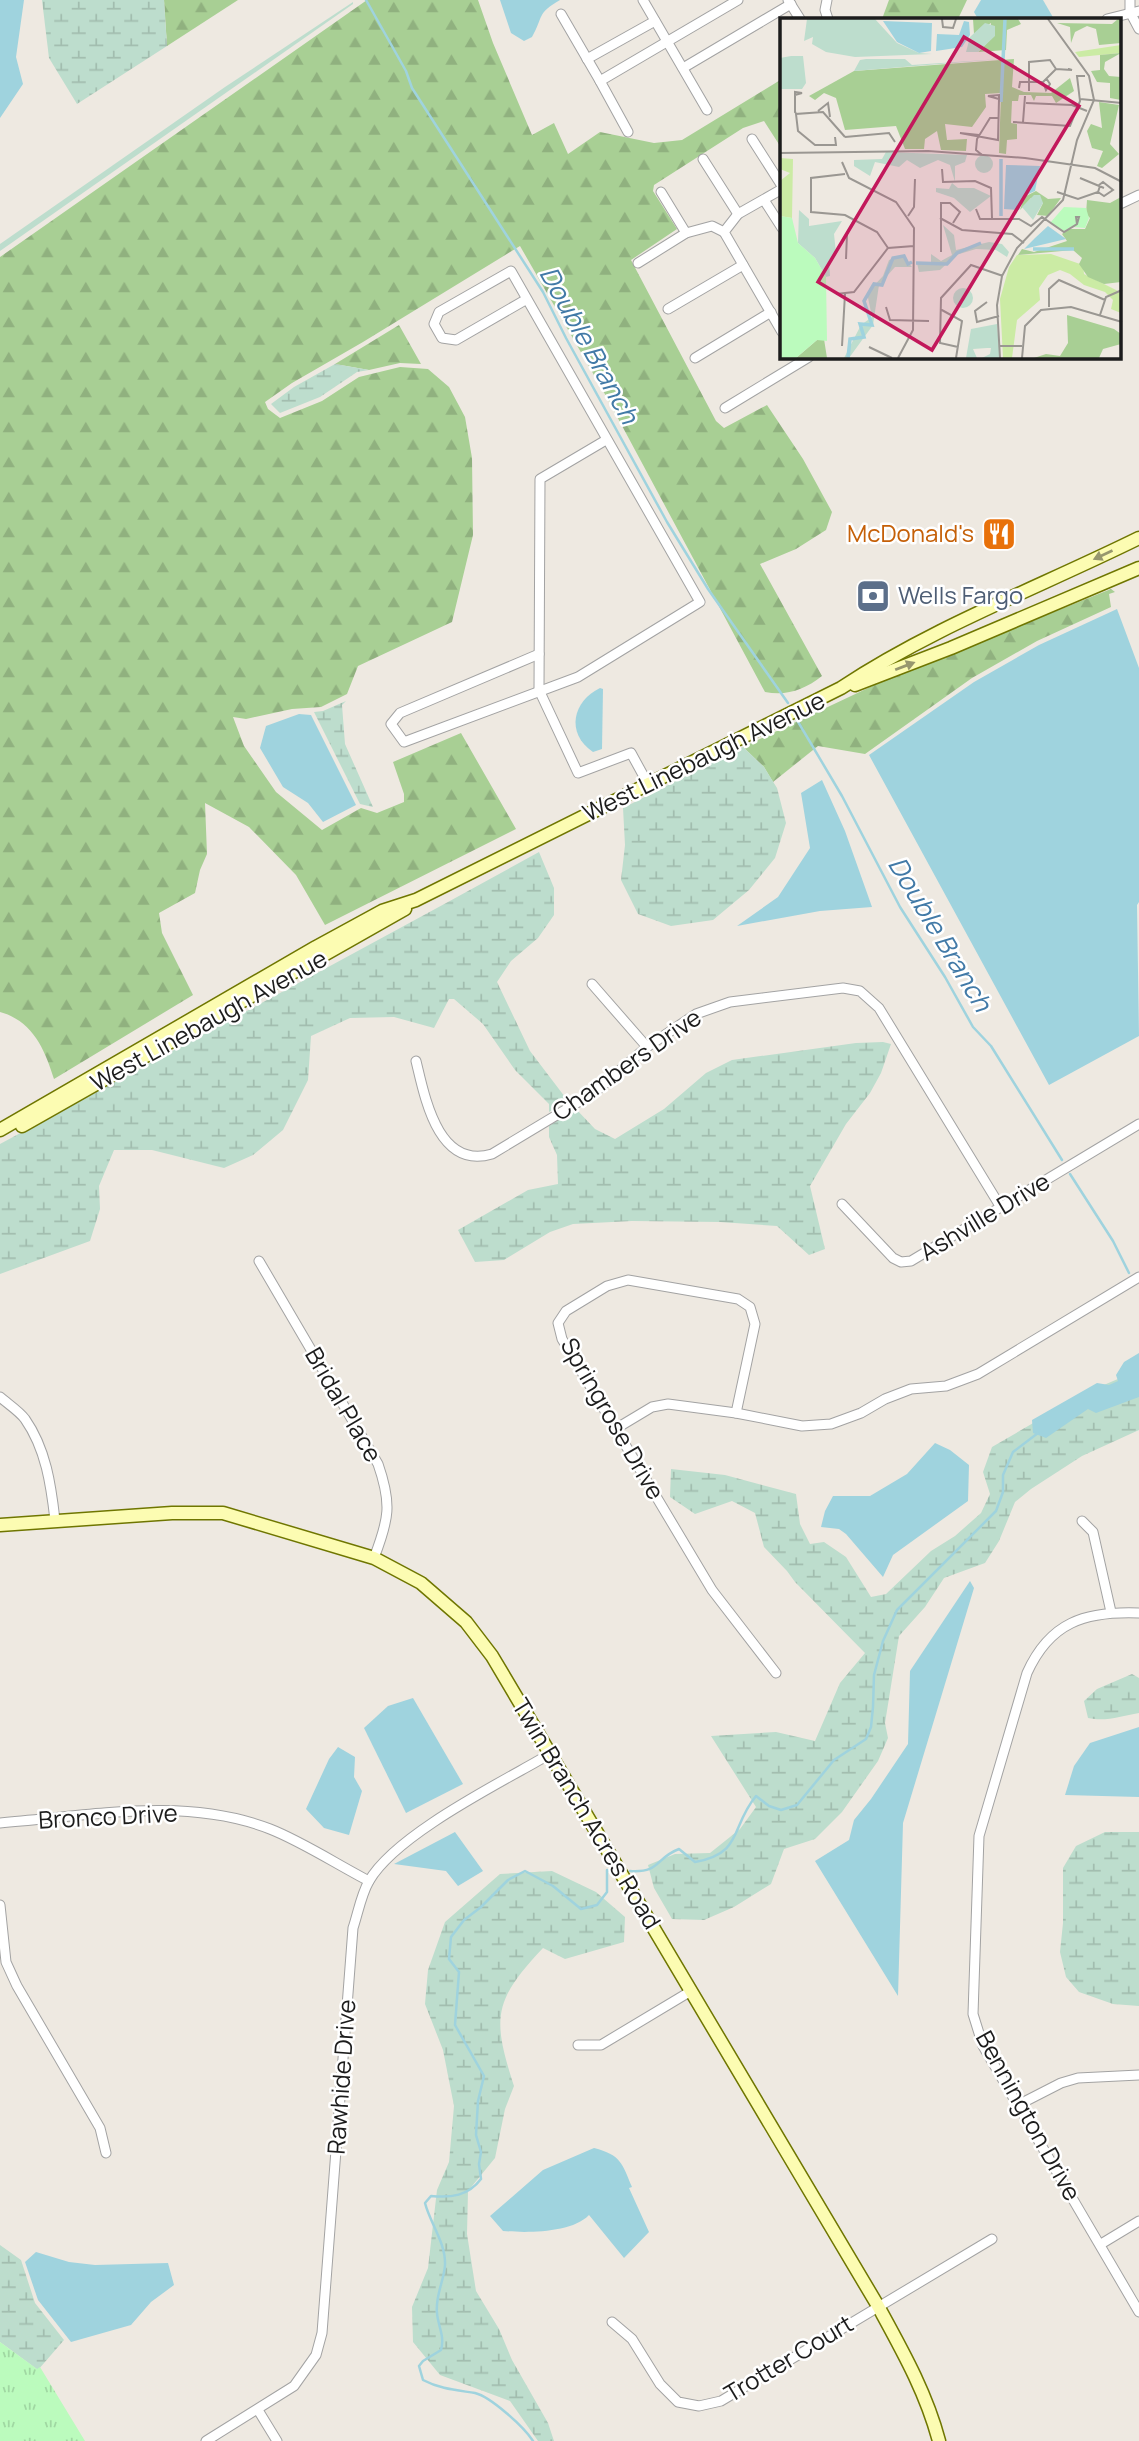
<svg xmlns="http://www.w3.org/2000/svg" width="1139" height="2441" font-family="Manrope,sans-serif">
  <style>
    .forest { fill: url(#forest-firs) }
    .wetland { fill: url(#wetland-marsh) }
    .park { fill: url(#park-tufts) }
    .water { fill: #9fd3de }
    .lines { fill: none; stroke-linecap: round; stroke-linejoin: round }
    .stream { stroke: #9fd3de; stroke-width: 2.5 }
    .street-casing { stroke: #a3a3a3; stroke-width: 11 }
    .secondary-casing { stroke: #6f7600; stroke-width: 15 }
    .street { stroke: #fff; stroke-width: 9 }
    .secondary { stroke: #fcfcb2; stroke-width: 12 }
    .oneway { fill: #97976e }
    .labels { text-anchor: middle; stroke-width: 5; stroke-linejoin: round; paint-order: stroke }
    .food-label { font-size: 24px; fill: #c56008; stroke: #fff; text-anchor: end }
    .service-label { font-size: 24px; fill: #4e5e75; stroke: #fff; text-anchor: start }
    .street-label { font-size: 24px; fill: #1c1c1c; stroke: #fff }
    .water-label { font-size: 26px; font-style: italic; fill: #427aa7; stroke: #fff }
    .inset-river { fill: none; stroke: #9fd3de; stroke-width: 3.5 }
    .inset-road { fill: none; stroke: #9a9792; stroke-width: 2 }
    .view { fill: #c2185b; fill-opacity: 0.15; stroke: #c2185b; stroke-width: 3.5 }
    .inset-edge { fill: none; stroke: #1c1c1c; stroke-width: 3.5 }
  </style>
  <defs>
    <pattern id="forest-firs" width="22" height="20" patternUnits="userSpaceOnUse" patternTransform="scale(1.75)"><rect width="22" height="20" fill="#a8cf94"/><path d="M5 1l3.5 6h-7zM16 11l3.5 6h-7z" fill="#90b17f"/></pattern>
    <pattern id="wetland-marsh" width="20" height="14" patternUnits="userSpaceOnUse" patternTransform="scale(1.75)"><rect width="20" height="14" fill="#bdddcd"/><path d="M1 5h8M5 5V1M11 12h8M15 12V8" fill="none" stroke="#a2bdaf"/></pattern>
    <pattern id="park-tufts" width="24" height="20" patternUnits="userSpaceOnUse" patternTransform="scale(1.75)"><rect width="24" height="20" fill="#bbfbbd"/><path d="M3 7l-1-3M5 7V3M7 7l1-3M15 17l-1-3M17 17v-4M19 17l1-3" fill="none" stroke="#a0d7a2"/></pattern>
  </defs>
  <rect width="100%" height="100%" fill="#eee9e1"/>
  <g class="forest">
    <path d="M164,0H238L167,46Z"/>
    <path d="M367,0H478L493,43L532,135L554,123L568,154L600,132L654,143L682,140L782,79V149L764,121L743,128L654,185L653,191L677,229L631,260L716,421L724,428L767,405L803,459L832,512L826,530L796,549L760,564L822,676C804,690 787,696 765,692L606,396L520,246L363,342L292,383L265,402L268,409L280,418L322,401L359,377L400,367L428,369L449,387L465,417L472,458L473,535L452,622L358,666L347,694L321,707L292,709L246,719L233,717L244,746L276,792L322,830L361,808L377,813L404,802V794L393,762L461,733L516,829L325,925L296,875L249,827L205,803L207,854L200,870L195,893L159,913L162,933L193,995L54,1079C45,1050 33,1021 0,1012V257Z"/>
    <path d="M889,0H967L958,19H882Z"/>
    <path d="M399,325L421,364L400,363L369,370L335,364Z"/>
    <path d="M1111,589L1115,592L1109,594L1111,607L1037,641L972,678L865,754L818,746L773,782L764,767L743,747L885,680Z"/>
  </g>
  <g class="wetland">
    <path d="M42,0H164L167,46L77,104L49,58Z"/>
    <path d="M353,2V4L0,251V244L225,87Z"/>
    <path d="M335,364L369,370L357,372L320,397L280,413L271,404L294,387Z"/>
    <path d="M346,701L342,705L345,744L373,807L360,804L314,712L323,711Z"/>
    <path d="M743,747L764,767L777,788L786,823L775,858L749,890L713,920L671,926L638,914L621,880L625,845L623,808Z"/>
    <path d="M539,852L554,888V915L538,938L511,961L497,982L530,1051L568,1101L549,1112V1104L515,1070L483,1024L454,999H449L434,1028L394,1017L350,1018L311,1036L308,1080L283,1130L253,1155L224,1168L152,1150H114L99,1186L100,1209L90,1241L0,1274V1144C179,1047 360,951 539,852Z"/>
    <path d="M883,1042L891,1044L881,1073L870,1093L846,1124L810,1186L825,1249L809,1255L777,1226L720,1222L632,1221L573,1224L550,1232L504,1260L475,1262L458,1230L528,1190L558,1184L557,1155L549,1137V1126L576,1109L595,1129L615,1139L664,1109L706,1073L732,1060L856,1043Z"/>
    <path d="M1139,1370V1430L1082,1456L1031,1489L1015,1502L999,1541L985,1563L944,1578L925,1607L899,1636L885,1723L888,1738L878,1761L842,1812L815,1839L784,1849L771,1884L734,1907L704,1920L672,1919L654,1888L648,1865L675,1854L710,1853L740,1829L756,1807L711,1736L776,1732L815,1741L840,1683L865,1653L795,1582L787,1571L764,1547L755,1513L732,1501L695,1514L670,1497L671,1469L725,1475L796,1494L800,1524L810,1544L824,1542L846,1557L871,1597L886,1594L931,1551L955,1536L981,1513L990,1494L983,1472L992,1447L1085,1393Z"/>
    <path d="M1132,1674L1139,1678V1713C1121,1716 1106,1722 1088,1718L1084,1701L1097,1689Z"/>
    <path d="M1105,1832H1139V2006L1113,2004L1079,1992L1066,1977L1060,1952L1063,1923V1868L1076,1846Z"/>
    <path d="M552,1871L596,1892L625,1917L624,1942L565,1959L543,1948C493,2001 492,2018 514,2086L505,2109L495,2158L468,2191L467,2234L476,2291L499,2329L512,2360L548,2423L554,2441H538L510,2401L440,2375L413,2342L412,2307L428,2268L437,2190L449,2162L454,2106L443,2050L425,2004L428,1970L445,1922L500,1874Z"/>
    <path d="M0,2245L21,2260L35,2303L64,2340L38,2370L0,2342Z"/>
  </g>
  <path class="park" d="M0,2342L37,2369L40,2367L85,2441H0Z"/>
  <g class="water">
    <path d="M0,0H24L16,57L23,84L0,118Z"/>
    <path d="M500,0H560C536,14 544,16 532,37L524,41L511,33Z"/>
    <path d="M981,0H1043L1054,19H978L974,12Z"/>
    <path d="M1117,609L1139,668V902L1137,905L1139,1036L1049,1085L869,755L974,682L1039,645Z"/>
    <path d="M600,688L603,689L602,749L593,752C565,733 573,701 600,688Z"/>
    <path d="M299,714L311,715L356,805L323,822L308,803L283,787L260,748L266,726Z"/>
    <path d="M822,780L845,831L872,907L820,911L737,926L778,897L810,848L801,793Z"/>
    <path d="M1139,1353V1397L1096,1413L1088,1409L1046,1438L1033,1433L1032,1420L1097,1383L1109,1385L1118,1381L1116,1375L1124,1362Z"/>
    <path d="M935,1443L950,1450L969,1465L968,1501L893,1555L883,1577L846,1534L839,1529L821,1527L825,1511L833,1496H870L907,1474Z"/>
    <path d="M970,1581L974,1588L903,1823L898,1996L815,1861L849,1840L854,1820L871,1799L908,1744L910,1671Z"/>
    <path d="M413,1698L463,1784L406,1813L364,1728L388,1706Z"/>
    <path d="M1139,1727V1797L1065,1795L1074,1766L1090,1743Z"/>
    <path d="M338,1747L355,1757L354,1777L362,1791L349,1835L324,1828L306,1809L329,1759Z"/>
    <path d="M455,1832L483,1871L458,1886L446,1871L394,1864Z"/>
    <path d="M594,2148C621,2155 622,2163 632,2187L629,2188L649,2232L624,2258L589,2215C572,2233 527,2233 503,2231L490,2216L543,2170Z"/>
    <path d="M36,2252L69,2262L95,2265L168,2263L174,2285L151,2302L131,2325L71,2342L38,2300L25,2262Z"/>
  </g>
  <g class="lines">
    <g class="stream">
      <path d="M366,0L406,71L412,88L543,292L566,338L667,522L708,589L788,703"/>
      <path d="M797,720L842,796L900,907L945,977L973,1027L991,1046L1062,1160"/>
      <path d="M1070,1174L1113,1241L1129,1273"/>
      <path d="M630,1871C661,1873 655,1858 679,1849L695,1862C744,1853 730,1827 756,1796L769,1806L781,1810L797,1805L834,1760L866,1739L871,1727L873,1707L874,1675L883,1641L897,1610L996,1511L1003,1492V1475L1013,1452L1038,1433"/>
      <path d="M533,2441C524,2427 491,2397 475,2393C456,2390 440,2389 423,2380L419,2366L423,2361L441,2350C445,2336 438,2326 437,2313C435,2296 444,2281 445,2265C446,2243 430,2223 425,2203L431,2196C451,2198 468,2196 481,2179L479,2164L481,2152L476,2135L478,2101L484,2076L455,2025L459,1972L449,1959L451,1937L464,1920L481,1907L508,1880L525,1871L553,1886L581,1909L597,1905L607,1892V1870L610,1871"/>
    </g>
    <g class="street-casing">
      <g id="street">
        <path d="M643,0L707,110"/>
        <path d="M788,0L800,19"/>
        <path d="M827,0L825,10L828,19"/>
        <path d="M1130,0V12L1139,29"/>
        <path d="M561,14L600,81"/>
        <path d="M1107,19L1139,11"/>
        <path d="M587,59L655,21"/>
        <path d="M683,68L791,4"/>
        <path d="M628,132L600,81L738,0"/>
        <path d="M752,139L782,186"/>
        <path d="M703,159L738,214"/>
        <path d="M782,189L738,214L724,232L782,332"/>
        <path d="M661,192L686,233"/>
        <path d="M764,200L782,228"/>
        <path d="M1120,204L1139,195"/>
        <path d="M638,263L686,233L712,226L724,232"/>
        <path d="M527,299L511,271L439,312L434,324L442,338L456,340L527,299L700,602L578,677L404,742L391,724L400,713L539,654"/>
        <path d="M668,309L743,265"/>
        <path d="M695,358L771,312"/>
        <path d="M725,408L809,357"/>
        <path d="M606,440L540,479L539,690L578,773L631,753L648,784"/>
        <path d="M592,984L647,1047"/>
        <path d="M416,1061C425,1098 438,1170 492,1154L595,1092L647,1047L696,1014L730,1002L843,988L860,991L879,1008L1000,1206"/>
        <path d="M842,1204L893,1258L901,1262L911,1261L1139,1124"/>
        <path d="M259,1261L378,1464C392,1504 389,1519 374,1558"/>
        <path d="M0,1397C8,1404 19,1411 25,1419C46,1449 51,1485 55,1520"/>
        <path d="M736,1413L755,1324L750,1307L738,1299L628,1280L607,1286L566,1311L558,1323L562,1339L712,1590L776,1673"/>
        <path d="M617,1428L652,1407L668,1404L736,1413L802,1426L831,1424L861,1413L885,1399L911,1389L946,1386L978,1374L1139,1277"/>
        <path d="M1082,1521L1093,1532L1111,1612"/>
        <path d="M1139,1613C1085,1611 1050,1622 1027,1673L979,1836L973,2014L983,2046L1139,2312"/>
        <path d="M0,1823C88,1816 185,1796 270,1829C301,1841 338,1865 369,1881"/>
        <path d="M0,1905L6,1962L17,1986L100,2128L106,2153"/>
        <path d="M578,2045H601L691,1991"/>
        <path d="M1018,2105L1061,2083L1078,2078L1139,2075"/>
        <path d="M1101,2244L1139,2221"/>
        <path d="M612,2322L632,2339L660,2384L678,2402L699,2406L721,2401L992,2239"/>
        <path d="M258,2410L277,2441"/>
        <path d="M206,2441L294,2386L316,2355L322,2333L353,1928C358,1913 361,1895 369,1881C396,1834 502,1782 550,1754"/>
      </g>
    </g>
    <g class="secondary-casing">
      <g id="secondary">
        <path d="M855,685L951,648L1139,568"/>
        <path d="M22,1126L405,909"/>
        <path d="M0,1130L316,947L382,911L416,900L841,688C933,627 1040,587 1139,538"/>
        <path d="M0,1525L172,1513H223L374,1558L421,1583L466,1622L492,1656L878,2306C902,2350 926,2392 939,2441"/>
      </g>
    </g>
    <use href="#street" class="street"/>
    <use href="#secondary" class="secondary"/>
  </g>
  <defs><path id="oneway-solid" d="M-6-.8H1V-3.2L6.5 0L1 3.2V.8H-6Z" transform="scale(1.75)"/></defs>
  <g class="oneway">
    <use href="#oneway-solid" transform="translate(1103 555) rotate(155)"/>
    <use href="#oneway-solid" transform="translate(905 666) rotate(-21)"/>
  </g>
  <defs>
    <g id="restaurant-square" transform="scale(1.75)"><rect x="-9" y="-9" width="18" height="18" rx="4" fill="#e8710a" stroke="#fff"/><path d="M-5-6h1v4h1v-4h1v4h1v-4h1v5L-1.5 .5V6h-2V.5L-5-1ZM5-6V6H3V1.5H1.5Q1.5-4 5-6Z" fill="#fff"/></g>
    <g id="bank-square" transform="scale(1.75)"><rect x="-9" y="-9" width="18" height="18" rx="4" fill="#5c6f8a" stroke="#fff"/><path d="M-6-4H6V4H-6ZM0-2.3a2.3 2.3 0 1 0 0 4.6a2.3 2.3 0 1 0 0-4.6Z" fill="#fff"/></g>
  </defs>
  <g fill-rule="evenodd">
    <use href="#restaurant-square" x="999" y="534"/>
    <use href="#bank-square" x="873" y="596"/>
  </g>
  <g class="labels">
    <g class="food-label">
      <text x="974" y="542">McDonald's</text>
    </g>
    <g class="service-label">
      <text x="898" y="604">Wells Fargo</text>
    </g>
    <g class="street-label">
      <text transform="translate(704 757) rotate(-26)" y="8">West Linebaugh Avenue</text>
      <text transform="translate(209 1021) rotate(-29)" y="8">West Linebaugh Avenue</text>
      <text transform="translate(627 1065) rotate(-35)" y="8">Chambers Drive</text>
      <text transform="translate(985 1217) rotate(-31)" y="8">Ashville Drive</text>
      <text transform="translate(343 1405) rotate(60)" y="8">Bridal Place</text>
      <text transform="translate(612 1419) rotate(60)" y="8">Springrose Drive</text>
      <text transform="translate(586 1814) rotate(59)" y="8">Twin Branch Acres Road</text>
      <text transform="translate(108 1817) rotate(-3)" y="8">Bronco Drive</text>
      <text transform="translate(342 2077) rotate(-86)" y="8">Rawhide Drive</text>
      <text transform="translate(1028 2116) rotate(61)" y="8">Bennington Drive</text>
      <text transform="translate(789 2359) rotate(-31)" y="8">Trotter Court</text>
    </g>
    <g class="water-label">
      <text transform="translate(589 345) rotate(61)" y="9">Double Branch</text>
      <text transform="translate(940 934) rotate(59)" y="9">Double Branch</text>
    </g>
  </g>
  <g transform="translate(780 18)">
    <rect width="341" height="341" fill="#eee9e1"/>
    <path d="M341,27V35L299,39L295,34ZM0,140L13,141L12,200L0,198V163L10,155L0,151ZM271,236L303,247L304,256L340,274L341,295L331,291L333,282L325,274L304,267L290,256L280,252L268,257L259,270L260,282L237,302L232,340H223L220,281L229,249L237,237Z" fill="#cbeba4"/>
    <path d="M193,1H238L241,6L227,12L226,32L198,34L211,21V5L194,16ZM338,1H341V25L319,27L316,11L307,8L295,14L291,25L290,9L277,5L332,6ZM341,35L325,44L324,51L329,58L341,59V82L330,80V65L317,64L311,53L320,52V37ZM234,41L232,69L244,74L271,75L290,60L294,73L276,85L272,78H256L254,83L251,77H239L238,83H232L231,105L237,106V121L227,122L226,136L219,135L221,75L205,76L206,89L192,109L165,106L167,122L187,121L186,133L161,132L157,113L145,121L144,131H125L116,108L65,112L56,80L44,75L35,82L29,78L74,53ZM319,84L339,87L330,126L339,136L322,150L317,148L323,133L312,130L307,113L311,106L322,110ZM256,173L268,181L281,180L268,198L257,197L263,185L251,180L240,192L244,179ZM341,179V264L324,266L308,259L299,246L302,240L293,232L238,237L242,231L254,234L287,223L282,216L288,211H305L310,200L306,196L307,182L330,185ZM287,297L334,311L341,316V326L323,331L319,340H254L266,336L280,338L288,325ZM44,321L47,340H16L37,322Z" fill="#a8cf94"/>
    <path d="M27,1H95L117,25L139,35L152,36L75,39L46,34L32,26L33,19L24,23ZM205,5L215,8V18L198,34H186L190,19ZM11,38H23L26,65L22,71H0V40ZM86,41H125L132,47L220,41L74,53L80,42ZM106,134L187,137L185,144L175,148V164L170,147L158,142L140,150L127,142L119,149L95,144L90,158L74,148V142L102,141ZM195 146a9 9 0 1 1 18 0a9 9 0 1 1-18 0ZM172,165L178,170H194L211,178L190,194L174,180L156,174V170L169,171ZM254,177H260L263,185L253,202L242,189ZM19,192L29,201V208L62,203L54,216L56,235L49,242L50,258L46,259L35,240L18,225ZM163,207L174,217L176,232L209,224L222,226L229,234L227,239L216,232L196,231L176,237L160,252L139,254L137,245L151,246V236L161,243L172,237ZM122,237L132,249H115L99,267L93,307L69,340H64L81,307L92,299L87,275L103,258L109,242ZM173 280a10 10 0 1 1 20 0a10 10 0 1 1-20 0ZM217,306L220,340H202L210,336L211,330H207L193,331L197,340H186L191,311Z" fill="#bdddcd"/>
    <path d="M284,189L306,190L309,200L305,210L293,209L296,206L284,213L270,205ZM0,198L12,200L18,225L35,240L46,259L47,323L37,322L16,340H0Z" fill="#bbfbbd"/>
    <path d="M103,3L152,5L151,33L139,35L117,24ZM184,3L189,4L190,17L182,29L156,33L157,16L179,17ZM226,147L260,148L255,173L244,178L239,192L224,191ZM268,208L286,221L244,231L255,220Z" fill="#9fd3de"/>
    <path class="inset-river" d="M221,84L225,1M221,141V198M253,231H294M136,245L167,246L177,235L201,225M68,340L70,321L84,319L80,306L92,307L84,283L94,266L102,267L113,240L124,238L128,246L132,244"/>
    <path class="inset-road" d="M162,1L163,9L173,10L176,1M263,64L266,72L270,66L266,60M239,70L240,64H263L276,51L292,52L288,51M249,73V44L270,42L276,51M15,77L22,75L15,74V94L16,95M300,81L342,85M246,85L292,87L307,93M38,93L48,85L50,99M233,104L290,108L300,83L297,58H305M243,104L245,78M199,117L180,115L218,122L219,81L208,78L219,77V81M55,119L56,127H35L18,113L16,96L43,94L65,119M65,119L109,115L115,124M0,135L148,133L245,140L315,150L342,164M202,137L196,132L197,121L210,100H219M62,144L69,160L116,184L134,210L133,312L118,340M162,151L163,164L195,163L211,170L212,200M65,156L31,160V194L65,197L97,214L108,230M300,160L324,170M277,174L298,181L318,174L320,168M318,174L324,178L333,172L323,164L319,167M196,191L200,201H239L251,208L262,199L284,214L297,206L299,199H296L297,206M128,198L134,189L135,161M160,200L182,212L232,216L244,225M161,234V185H170L180,194L173,205M66,241L67,216L74,202M56,276L74,274L108,230L134,228M207,284L195,293L197,304L219,298M106,289L110,302L149,303M269,289V271L279,262L325,282M160,291L182,303L176,340M320,297L326,279L342,272M62,328L65,276M220,328H242M89,329L112,340M178,329L160,325L161,280L191,247L223,258M220,340L217,287L222,258L237,230L283,182L297,122L314,82L309,58L268,1M242,340L245,308L261,292L291,289L342,304"/>
    <path class="view" d="M184,19L299,88L152,332L38,264Z"/>
    <rect width="341" height="341" class="inset-edge"/>
  </g>
</svg>
